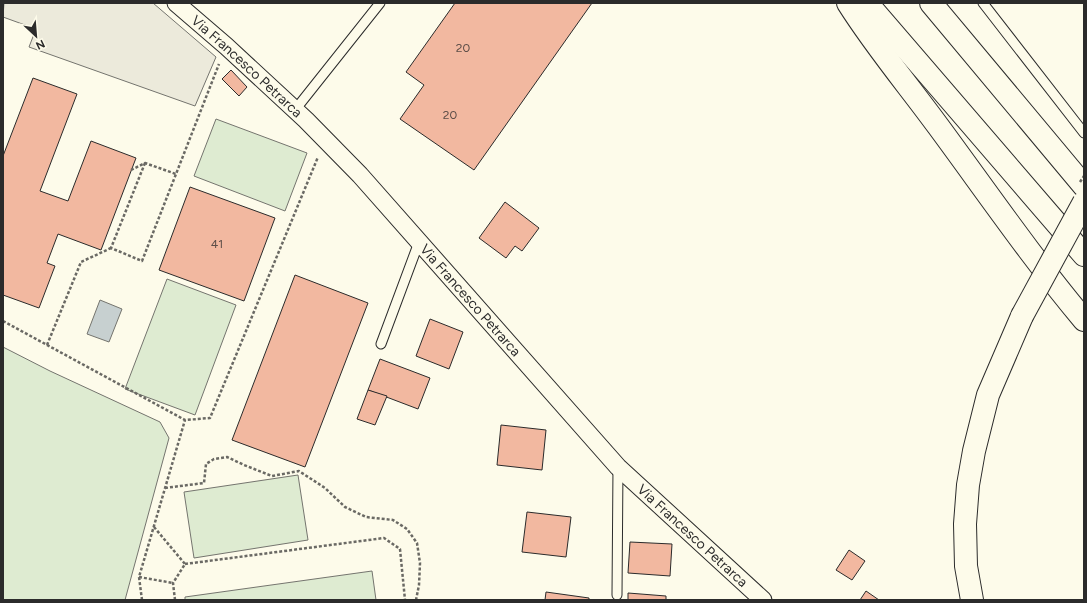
<svg xmlns="http://www.w3.org/2000/svg" width="1087" height="603" font-family="Figtree,sans-serif">
  <style>
    .green { fill: #deebd1; stroke: #74746e }
    .parking { fill: #eceadb; stroke: #74746e }
    .water { fill: #c7d0d0; stroke: #74746e }
    .building { fill: #f2b8a0; stroke: #2b2b2b }
    .lines { fill: none; stroke-linecap: round; stroke-linejoin: round }
    .lane-casing { stroke: #2b2b2b; stroke-width: 11 }
    .street-casing { stroke: #2b2b2b; stroke-width: 19 }
    .secondary-casing { stroke: #2b2b2b; stroke-width: 24 }
    .highway-casing { stroke: #2b2b2b; stroke-width: 24 }
    .path { stroke: #6a6964; stroke-width: 2.5; stroke-dasharray: 3 2; stroke-linecap: butt }
    .lane { stroke: #fdfbea; stroke-width: 9 }
    .street { stroke: #fdfbea; stroke-width: 17 }
    .secondary { stroke: #fdfbea; stroke-width: 22 }
    .highway { stroke: #fdfbea; stroke-width: 22 }
    .secondary-bridge-casing { stroke: #2b2b2b; stroke-width: 24; stroke-linecap: butt }
    .path-bridge { stroke: #6a6964; stroke-width: 2.5; stroke-dasharray: 3 2; stroke-linecap: butt }
    .secondary-bridge { stroke: #fdfbea; stroke-width: 22 }
    .labels { text-anchor: middle; stroke-width: 3; stroke-linejoin: round; paint-order: stroke }
    .number-label { font-size: 12px; fill: #5d4e48 }
    .street-label { font-size: 14px; fill: #2b2b2b; stroke: #fdfbea }
  </style>
  <rect width="100%" height="100%" fill="#fdfbea"/>
  <g class="green">
    <path d="M216,119L307,153L285,211L194,176Z"/>
    <path d="M167,279L236,305L195,415L125,389Z"/>
    <path d="M3,347L50,371L160,422L169,438L125,600H3Z"/>
    <path d="M298,475L308,540L194,558L184,492Z"/>
    <path d="M372,571L376,600H185V597Z"/>
  </g>
  <path class="parking" d="M4,3H153L216,57L195,106L29,47L36,29L3,17Z"/>
  <path class="water" d="M100,300L122,309L109,342L87,334Z"/>
  <g class="building">
    <path d="M455,3H592L474,170L400,119L424,85L406,72Z"/>
    <path d="M231,70L247,87L239,96L222,79Z"/>
    <path d="M33,78L77,94L40,191L68,201L91,141L136,158L101,250L58,234L47,263L55,266L39,308L3,295V156Z"/>
    <path d="M190,187L275,218L244,301L159,270Z"/>
    <path d="M505,202L539,228L522,251L515,246L506,258L479,238Z"/>
    <path d="M295,275L368,303L305,467L232,440Z"/>
    <path d="M430,319L463,332L449,369L416,356Z"/>
    <path d="M380,359L430,378L418,409L368,390Z"/>
    <path d="M368,390L387,396L375,425L357,419Z"/>
    <path d="M501,425L546,430L542,470L497,465Z"/>
    <path d="M527,512L571,517L566,557L522,552Z"/>
    <path d="M630,542L672,544L670,576L628,573Z"/>
    <path d="M849,550L865,561L852,580L836,570Z"/>
    <path d="M866,591L879,600H860Z"/>
    <path d="M546,592L589,598V600H545Z"/>
    <path d="M628,593L666,596V600H628Z"/>
  </g>
  <g class="lines">
    <g class="lane-casing">
      <g id="lane">
        <path d="M983,3L1084,133"/>
        <path d="M295,110L380,3"/>
        <path d="M381,344L419,242"/>
        <path d="M617,595L618,467"/>
      </g>
    </g>
    <g class="street-casing">
      <g id="street">
        <path id="s1" d="M176,3L226,46L306,120L360,175L618,467L763,600"/>
      </g>
    </g>
    <g class="secondary-casing">
      <path id="secondary" d="M972,600L966,566L965,524L968,485L974,451L988,395L1022,316"/>
    </g>
    <g class="highway-casing">
      <g id="highway">
        <path d="M848,3C875,46 908,85 938,126C986,191 1032,258 1084,320"/>
        <path d="M867,3L1084,255"/>
        <path d="M931,3L1084,186"/>
      </g>
    </g>
    <g class="path">
      <path d="M145,163L111,248L142,261L219,64"/>
      <path d="M131,170L145,163L176,174"/>
      <path d="M3,321L185,420L210,418L318,157"/>
      <path d="M47,345L81,262L111,248"/>
      <path d="M165,488L204,483L206,464L214,459L227,457L244,465L272,476L299,471L325,488L345,507L366,517L393,520L407,529L417,543L420,563L419,585L416,600"/>
      <path d="M154,527L185,564"/>
      <path d="M185,564L384,538L400,549L405,600"/>
      <path d="M139,577L173,583"/>
      <path d="M142,600L139,577L185,420"/>
      <path d="M175,600L173,583L185,564"/>
    </g>
    <use href="#lane" class="lane"/>
    <use href="#street" class="street"/>
    <use href="#secondary" class="secondary"/>
    <use href="#highway" class="highway"/>
    <g class="secondary-bridge-casing">
      <path id="secondary-bridge" d="M1022,316L1084,202"/>
    </g>
    <path class="path-bridge" d="M1080,182L1084,176"/>
    <use href="#secondary-bridge" class="secondary-bridge"/>
  </g>
  <g class="labels">
    <g class="number-label">
      <text x="463" y="52">20</text>
      <text x="450" y="119">20</text>
      <text x="217" y="248">41</text>
    </g>
    <g class="street-label">
      <text dy="5" stroke="none"><textPath href="#s1" startOffset="95">Via Francesco Petrarca</textPath></text>
      <text dy="5" stroke="none"><textPath href="#s1" startOffset="419">Via Francesco Petrarca</textPath></text>
      <text dy="5" stroke="none"><textPath href="#s1" startOffset="743">Via Francesco Petrarca</textPath></text>
    </g>
  </g>
  <rect width="1087" height="603" fill="none" stroke="#2b2b2b" stroke-width="8"/>
  <g transform="translate(36 36) rotate(154)" stroke="#fdfbea" stroke-width="3" paint-order="stroke">
  <path d="M0-3L7 15L0 10L-7 15Z" fill="#2b2b2b"/>
  <text y="-6" font-size="11" font-weight="bold" text-anchor="middle" fill="#2b2b2b">N</text>
  </g>
</svg>
